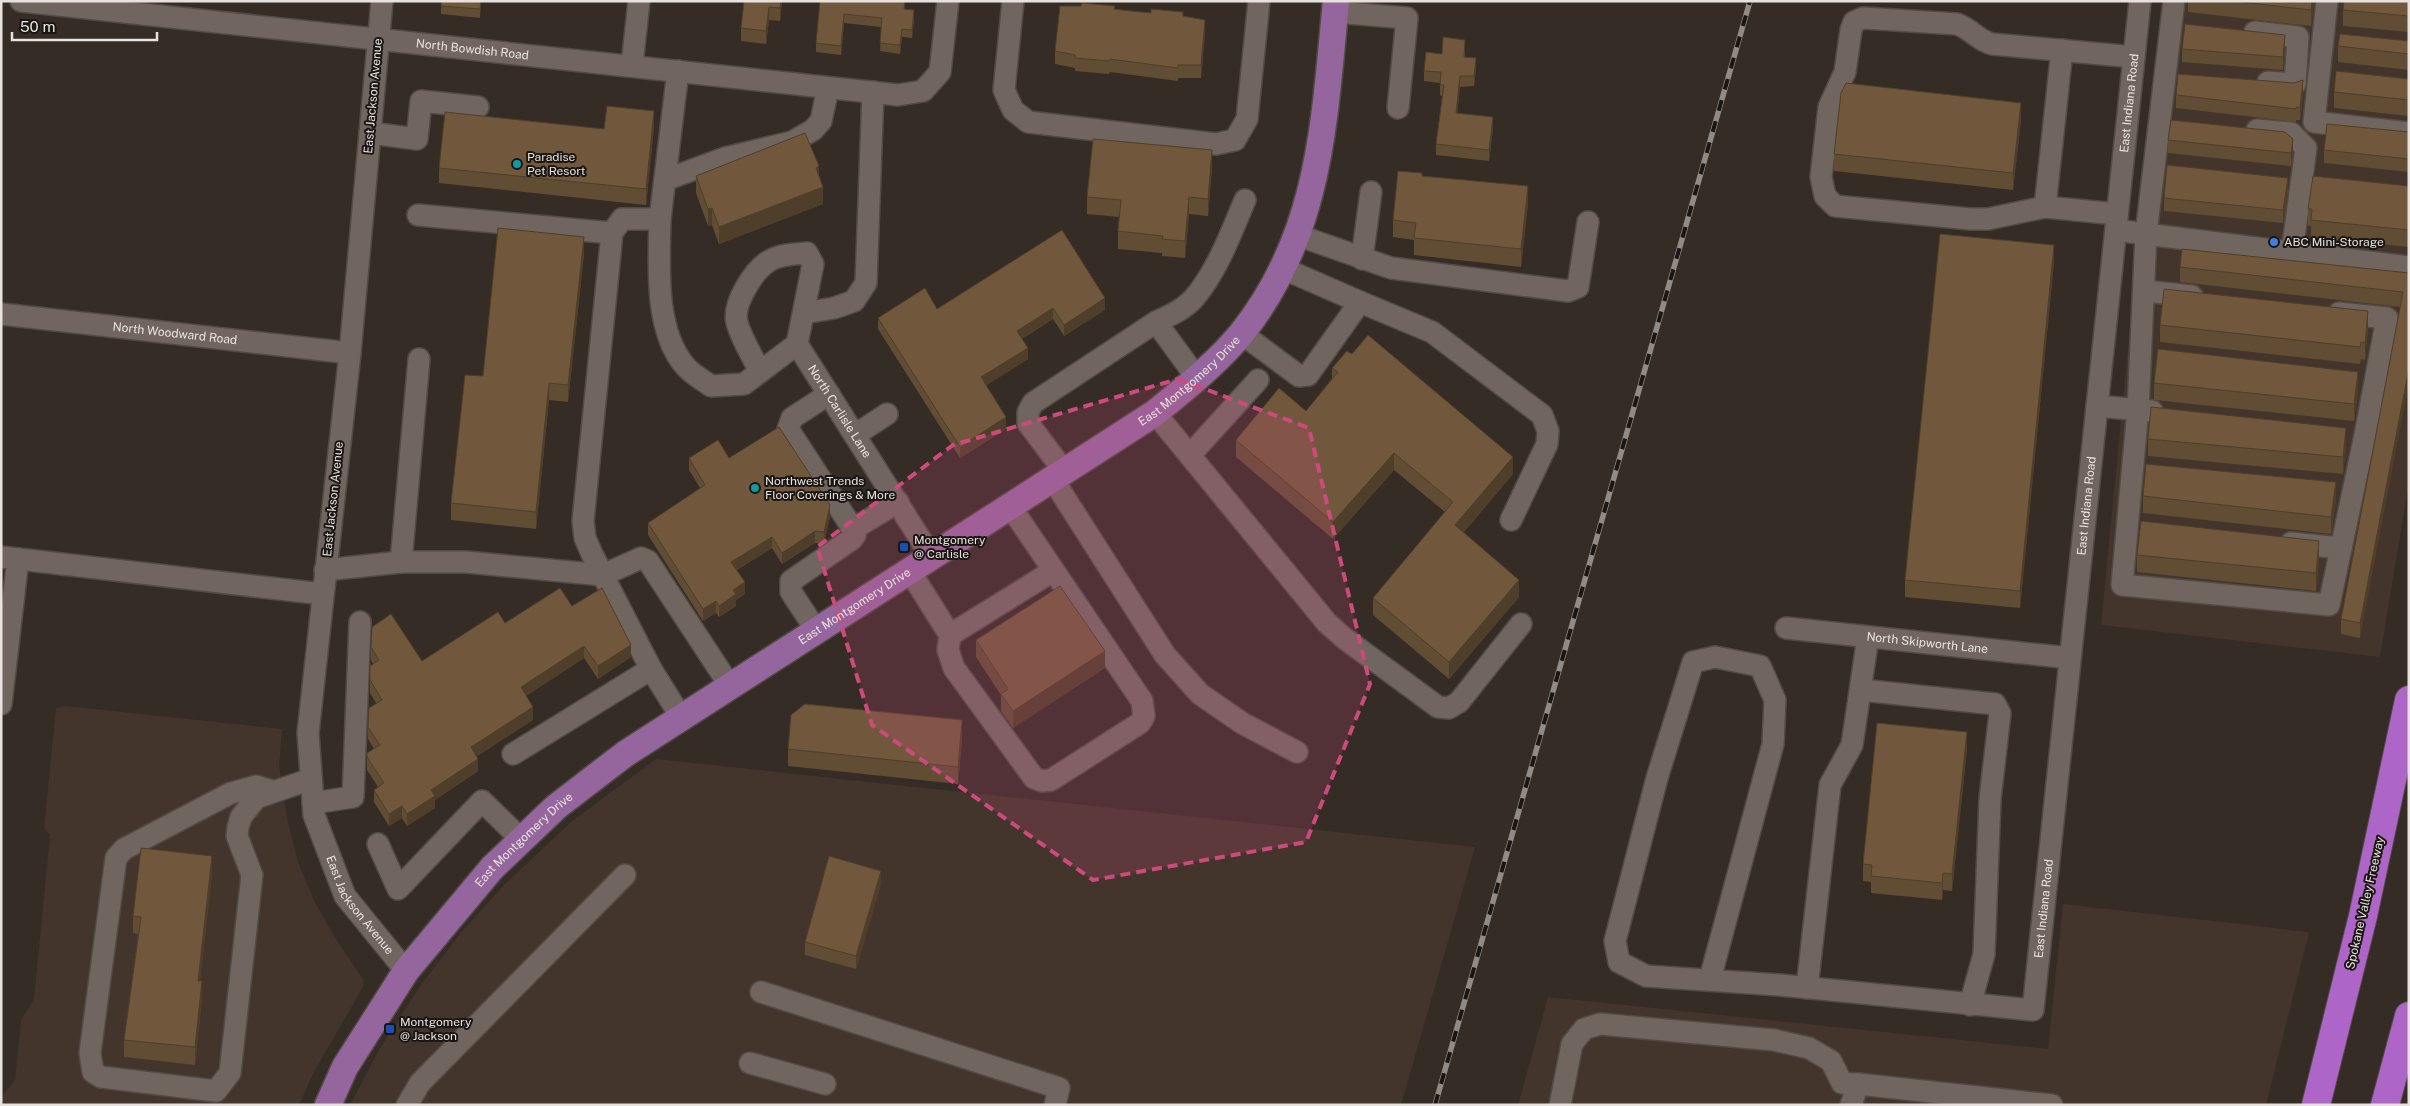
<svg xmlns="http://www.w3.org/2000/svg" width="2410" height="1106" font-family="'Public Sans',sans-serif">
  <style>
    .built { fill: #43352b }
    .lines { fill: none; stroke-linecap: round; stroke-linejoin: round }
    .minor-casing { stroke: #524a45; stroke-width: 24 }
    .major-casing { stroke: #524a45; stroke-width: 29 }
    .highway-casing { stroke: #524a45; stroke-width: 30 }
    .minor { stroke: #71665f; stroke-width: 21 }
    .major { stroke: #95659d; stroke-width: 26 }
    .highway { stroke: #ad65c7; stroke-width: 28 }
    .rail-casing { stroke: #918a85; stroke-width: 5.5 }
    .rail { stroke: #1a1613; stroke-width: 4; stroke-dasharray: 11; stroke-linecap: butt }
    .wall { fill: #614c34 }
    .shaded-wall { fill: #4f3e2a }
    .building { fill: #71583c; stroke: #4f3e2a }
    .marked { fill: #cc4a7c; fill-opacity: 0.2; stroke: #cc4a7c; stroke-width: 4; stroke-dasharray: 10 6; stroke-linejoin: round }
    .culture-dot { fill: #0f9aa8; stroke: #1a1613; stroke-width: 2 }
    .shop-dot { fill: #3f7fe0; stroke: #1a1613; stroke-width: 2 }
    .transit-dot { fill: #1a4fb4; stroke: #1a1613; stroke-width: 2 }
    .labels { text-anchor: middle; stroke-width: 4; stroke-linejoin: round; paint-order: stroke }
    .street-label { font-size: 12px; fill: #e8e2de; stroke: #1a1613 }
    .poi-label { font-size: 12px; fill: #e8e2de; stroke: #1a1613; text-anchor: start }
  </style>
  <rect width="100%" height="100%" fill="#352c26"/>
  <g class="built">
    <path d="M2162,1H2409V482L2380,657L2101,625Z"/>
    <path d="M66,706L282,729L279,765L287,818L298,862L315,903L336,939L364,981L363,987L314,1072L299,1105H1V1098L15,1080L21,1020L34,999L50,835L44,828L56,708Z"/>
    <path d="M656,759L1475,847L1401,1105H350L380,1048L423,982L464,929L505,884L571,822Z"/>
    <path d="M2063,904L2309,932L2266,1105H1518L1548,997L2048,1049Z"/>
  </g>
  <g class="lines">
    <g class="minor-casing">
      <g id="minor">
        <path id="s1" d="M21,1L898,95L923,91L940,72L948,1"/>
        <path id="s2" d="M382,1L350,353L308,733L314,815L345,896L406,971"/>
        <path d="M1013,1L1004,90L1013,110L1028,122L1216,144L1235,140L1247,119L1259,1"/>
        <path d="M2174,1L2146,234L2409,267"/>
        <path d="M2327,1L2314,122L2409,133"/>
        <path d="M1335,12L1407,18L1398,108"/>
        <path d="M2255,32L2298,37L2295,84L2268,82"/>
        <path d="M632,65L639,1"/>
        <path d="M678,71L660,219H622L612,233L583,521L585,538L592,554L651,669L681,717"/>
        <path d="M2257,130L2291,133L2306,148L2292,252"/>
        <path d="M370,133L417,139L421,101L478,107"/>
        <path d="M665,180L725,158L792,142L813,130L821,121L828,88"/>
        <path d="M2045,207L2062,50"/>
        <path d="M2117,214L2045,207L1988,219H1970L1835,206L1825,196L1821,177L1829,107L1845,72L1851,30L1854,22L1863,18L1957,24C1973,30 1977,40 1992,44L2134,57"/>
        <path d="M418,215L612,233"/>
        <path d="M660,219C659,264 654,332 686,367C693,375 703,380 711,386L744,384L797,344"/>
        <path d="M2116,230L2146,234L2138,409L2122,585L2329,605L2365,435L2387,318L2339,313"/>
        <path d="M1297,235L1391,268L1568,291L1578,287L1588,222"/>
        <path d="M1362,259L1371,192"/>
        <path d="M2145,291L2192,296"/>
        <path d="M1360,302L1432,332L1542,415L1548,431L1547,444L1511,520"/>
        <path d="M804,313L834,308L854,301L866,283L873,92"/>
        <path id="s3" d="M1,314L350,353"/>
        <path d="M1156,322C1169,316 1185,309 1195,297C1218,269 1231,233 1245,200"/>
        <path d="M1241,333L1299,376L1308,375L1360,302L1282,268"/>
        <path id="s4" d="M760,372C753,357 742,340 737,323C732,304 754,270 769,261C780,254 795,254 807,253L813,264L797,344L931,556"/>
        <path d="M2097,406L2152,411"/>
        <path d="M1155,413L1327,623L1344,638L1438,707L1449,708L1459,702L1521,624"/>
        <path d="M855,435L887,414"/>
        <path d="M1190,455L1258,380"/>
        <path d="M1064,471L1028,423V412L1033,403L1156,322L1197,378"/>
        <path d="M1052,478L1165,655L1200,694L1242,723L1297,752"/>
        <path d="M853,529L898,502"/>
        <path d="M2291,543L2341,548"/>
        <path d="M1,557L323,594"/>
        <path d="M401,562L419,359"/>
        <path d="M325,570L401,562H466L603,575L641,558L648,561L730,686"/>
        <path d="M909,570L950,635L948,650L954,668L1034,778L1042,781L1051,780L1140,723L1144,716L1142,701L1010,506"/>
        <path id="s5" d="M1786,628L2070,658"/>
        <path d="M816,630L791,592V581L852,539L855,535L853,529L788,429L792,418L829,394"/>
        <path d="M950,635L1053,571"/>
        <path d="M1861,690L1995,704L2000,713L1990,799L1984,954L1970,1005"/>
        <path d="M1,704L18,559"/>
        <path d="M513,754L651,669"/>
        <path d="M272,791L256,786L231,793L124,849L116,858L90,1053L93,1072L101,1077L216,1091L230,1073L252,875L237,836L238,827L241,817L256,798L311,779"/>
        <path d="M313,803L353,797L360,622"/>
        <path d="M378,844L398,889L482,801L522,840"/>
        <path id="s6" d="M1710,979L1773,744L1775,700L1760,666L1715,657L1693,662L1657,778L1615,941L1619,962L1646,976L1780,985L2033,1010L2140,1"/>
        <path d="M1807,988L1830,785L1852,745L1868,637"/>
        <path d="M761,992L1059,1088L1055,1105"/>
        <path d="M750,1063L825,1084"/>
        <path d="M407,1105L420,1083L625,875"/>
        <path d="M1560,1105L1572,1044L1584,1029L1600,1024L1774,1040L1809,1048L1831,1061L1842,1083L1858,1084"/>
        <path d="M1851,1105L1858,1084L2052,1105"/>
      </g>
    </g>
    <g class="major-casing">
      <g id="major">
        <path id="s7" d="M328,1105L345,1067L406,971L492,868L556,807L625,754L1155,413C1185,388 1216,364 1241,334C1321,234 1324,122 1336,1"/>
      </g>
    </g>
    <g class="highway-casing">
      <g id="highway">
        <path d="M2316,1105L2363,916L2409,700"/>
        <path d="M2385,1105L2409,1016"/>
      </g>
    </g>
    <use href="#minor" class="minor"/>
    <use href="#major" class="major"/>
    <use href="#highway" class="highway"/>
    <g class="rail-casing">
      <path id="rail" d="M1435,1105L1750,1"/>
    </g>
    <use href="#rail" class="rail"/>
  </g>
  <g class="wall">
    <path d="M441,1H481L480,18L441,14Z"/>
    <path d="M744,1H782L780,21L769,20L766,44L741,41V28Z"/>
    <path d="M820,1L905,9L914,19L912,38L902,37L900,54L880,51L881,27L844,23L841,55L816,52V43Z"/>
    <path d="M2188,1H2314L2311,26L2188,12Z"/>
    <path d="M2409,1V32L2343,26V10Z"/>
    <path d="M1115,10L1183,16L1205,33L1201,78H1178V81L1110,72L1109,74L1075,71V68L1055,64V51Z"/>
    <path d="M2409,41V70L2338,62V46Z"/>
    <path d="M2285,48L2283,70L2182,62V49Z"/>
    <path d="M1465,50V57L1476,69L1474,86L1460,87L1457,113L1493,128L1489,161L1436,155V144L1442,96L1440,95V83L1424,81V71L1442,54Z"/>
    <path d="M2408,79H2409V116L2334,108V92Z"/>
    <path d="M2303,93L2300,120H2296V122L2176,108V95Z"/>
    <path d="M2021,120L2013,190L1834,171V154Z"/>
    <path d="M654,127L646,205L439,183V168L604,129Z"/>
    <path d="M2409,132V172L2324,163V150Z"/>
    <path d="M2168,140L2293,152L2291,166L2168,153Z"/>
    <path d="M1212,167L1208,216L1189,214L1185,258L1162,256V253L1118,249V231L1119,217L1087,214V197Z"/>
    <path d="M696,176H819L823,204L719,244L712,225L708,226L696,193Z"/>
    <path d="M1422,176L1528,203L1521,267L1414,255V240L1393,237V220Z"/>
    <path d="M2409,186V247L2311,237V226H2308V209Z"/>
    <path d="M2288,191L2283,223L2164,211V198Z"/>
    <path d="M1062,230L1105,310L1064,336L1053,319L1022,339L1028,359L986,385L1006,429L960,458L878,329V318L937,309Z"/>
    <path d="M584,254L568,402L549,400L536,529L451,520V503L483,376Z"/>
    <path d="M2054,262L2020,608L1905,597V580Z"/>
    <path d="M2180,267L2409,273L2360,638L2341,634V619L2400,307L2180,282Z"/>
    <path d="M2160,325L2368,328L2365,360L2361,359L2360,364L2160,342Z"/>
    <path d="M1332,368L1513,474L1464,532L1519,597L1449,679L1373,615V598L1445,512L1394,470L1333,539L1236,457V440L1306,411L1332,378Z"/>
    <path d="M2154,383L2358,389L2354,421L2154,400Z"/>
    <path d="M2148,439L2346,446L2343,474L2148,456Z"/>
    <path d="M689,458H729L830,517L824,543H815L782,564L772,548L737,570L745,594L736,600V606L719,617L716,613L703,621L648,535V523L700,488L689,470Z"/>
    <path d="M2143,496L2336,499L2331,534L2143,513Z"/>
    <path d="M2137,555L2319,558L2316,591L2137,572Z"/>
    <path d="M572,606L631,657L598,679L584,658L526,696L533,720L477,756L478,771L435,800V808L407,826L402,818L389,826L374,802V790L378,787L367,770V753L374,749L368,739V727L376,703L370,693V680L373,664L371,660V647L422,661L505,623Z"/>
    <path d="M976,640L1105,668L1013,728L1001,711V695L976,657Z"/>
    <path d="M962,738L958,784L788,766V749Z"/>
    <path d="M1967,749L1952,891L1943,890L1942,900L1871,893V882L1863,881V864Z"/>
    <path d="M212,873L200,981L202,998L195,1065L124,1057V1040L138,934L133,933V916Z"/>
    <path d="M881,884L856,969L805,955V942Z"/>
  </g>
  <g class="shaded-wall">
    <path d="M781,1H782L780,21V8Z"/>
    <path d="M2312,1H2314L2311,26V10Z"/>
    <path d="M769,7V20L766,44V31Z"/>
    <path d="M914,10V19L912,38V30Z"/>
    <path d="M844,14V23L841,55V46Z"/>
    <path d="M1205,20V33L1201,78V65Z"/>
    <path d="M902,29V37L900,54V45Z"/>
    <path d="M2285,35V48L2283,70V57Z"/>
    <path d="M1476,58V69L1474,86V76Z"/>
    <path d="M1460,76V87L1456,124V113Z"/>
    <path d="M2303,80V93L2300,120V107Z"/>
    <path d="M2021,103V120L2013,190V173Z"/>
    <path d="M654,111V127L646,205V189Z"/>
    <path d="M1493,117V128L1489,161V150Z"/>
    <path d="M2293,139V152L2291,166V153Z"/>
    <path d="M1212,150V167L1208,216V199Z"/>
    <path d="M819,166V183L816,168Z"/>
    <path d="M2288,178V191L2283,223V210Z"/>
    <path d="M1528,186V203L1521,267V249Z"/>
    <path d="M823,187V204L719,244V227Z"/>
    <path d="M1189,197V214L1185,258V241Z"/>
    <path d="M712,208V225L708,226V209Z"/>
    <path d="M584,237V254L568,402V385Z"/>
    <path d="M2054,245V262L2020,608V591Z"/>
    <path d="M1105,298V310L1064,336V325Z"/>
    <path d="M1053,308V319L1017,342V331Z"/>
    <path d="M2368,311V328L2365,360V343Z"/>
    <path d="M1028,348V359L981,389V377Z"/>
    <path d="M2409,368V383L2360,638V623Z"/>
    <path d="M2358,372V389L2354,421V404Z"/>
    <path d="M549,383V400L536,529V512Z"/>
    <path d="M1006,417V429L960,458V447Z"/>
    <path d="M2346,428V446L2343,474V457Z"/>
    <path d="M1394,453V470L1333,539V522Z"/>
    <path d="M1513,457V474L1455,542V525Z"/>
    <path d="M2336,482V499L2331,534V517Z"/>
    <path d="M830,505V517L824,543V532Z"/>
    <path d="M815,531V543L782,564V553Z"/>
    <path d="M772,537V548L731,573V562Z"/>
    <path d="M2319,541V558L2316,591V573Z"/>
    <path d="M1519,580V597L1449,679V662Z"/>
    <path d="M745,582V594L736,600V606L719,617V606L733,590Z"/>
    <path d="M716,601V613L703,621V609Z"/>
    <path d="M631,645V657L598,679V666Z"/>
    <path d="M584,646V658L521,699V687Z"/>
    <path d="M1105,651V668L1013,728V711Z"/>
    <path d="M533,707V720L471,760V747Z"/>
    <path d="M962,720V738L958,784V767Z"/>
    <path d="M1967,732V749L1952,891V874Z"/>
    <path d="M478,759V771L435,800V808L407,826V814L431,790Z"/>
    <path d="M402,806V818L389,826V814Z"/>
    <path d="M212,856V873L198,998V981Z"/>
    <path d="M881,871V884L856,969V956Z"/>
    <path d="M1943,873V890L1942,900V883Z"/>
    <path d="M202,981V998L195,1065V1047Z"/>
  </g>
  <g class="building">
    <path d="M441,1H481L480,9L441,6Z"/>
    <path d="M744,1H781L780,8L769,7L766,31L741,28Z"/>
    <path d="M820,1H905L904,9L914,10L912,30L902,29L900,45L880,43L882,18L844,14L841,46L816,43Z"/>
    <path d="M2233,1H2312L2311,10Z"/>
    <path d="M2344,1H2409V16L2343,10Z"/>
    <path d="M1082,3L1115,6L1114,9L1131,11L1151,13V9L1183,12V16L1205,20L1201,65H1178V68L1110,59L1109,61L1075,58V55L1055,51L1060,6H1081Z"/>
    <path d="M2185,24L2285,35L2283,57L2182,49Z"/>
    <path d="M2340,34L2409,41V54L2338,46Z"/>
    <path d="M1443,37L1465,40L1464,57L1476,58L1474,76H1460L1456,113L1493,117L1489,150L1436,144L1444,85H1440L1441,72L1424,71L1426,52L1442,54Z"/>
    <path d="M2336,71L2409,79V100L2334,92Z"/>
    <path d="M2178,74L2294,83L2303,80L2300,107H2296V109L2176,95Z"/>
    <path d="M1846,83L2021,103L2013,173L1834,154L1841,93Z"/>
    <path d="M607,106L654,111L646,189L439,168L445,112L604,129Z"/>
    <path d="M2171,120L2285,132L2293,139L2291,153L2168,140Z"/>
    <path d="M2327,124L2409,132V159L2324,150Z"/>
    <path d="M805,133L819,166L816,168L823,187L719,227L712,208L708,209L696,176Z"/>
    <path d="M1093,139L1212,150L1208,199L1189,197L1185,241L1162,239L1163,236L1118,231L1121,200L1087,197Z"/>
    <path d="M2167,165L2288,178L2283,210L2164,198Z"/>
    <path d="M1398,171L1422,173V176L1528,186L1521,249L1414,238L1416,223L1393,220Z"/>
    <path d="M2313,176L2409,186V230L2311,220L2312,209H2308Z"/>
    <path d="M498,228L584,237L568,385L549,383L536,512L451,503L465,375L483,376Z"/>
    <path d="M1062,230L1105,298L1064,325L1053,308L1017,331L1028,348L981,377L1006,417L960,447L878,318L925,288L937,309Z"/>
    <path d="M1940,234L2054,245L2020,591L1905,580Z"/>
    <path d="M2182,249L2409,273V368L2360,623L2341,619L2403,292L2180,267Z"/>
    <path d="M2164,289L2368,311L2365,343L2361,342L2360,347L2160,325Z"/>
    <path d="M1368,335L1513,457L1455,525L1519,580L1449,662L1373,598L1453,502L1394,453L1333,522L1236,440L1279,388L1306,411L1338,372L1332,368L1347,351L1352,354Z"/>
    <path d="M2158,349L2358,372L2354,404L2154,383Z"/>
    <path d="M2151,407L2346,428L2343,457L2148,439Z"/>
    <path d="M779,427L830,505L824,532L815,531L782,553L772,537L731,562L745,582L733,590L736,594L719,606L716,601L703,609L648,523L705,485L689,458L718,440L729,458Z"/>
    <path d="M2146,464L2336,482L2331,517L2143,496Z"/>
    <path d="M2141,521L2319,541L2316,573L2137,555Z"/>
    <path d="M1060,586L1105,651L1013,711L1001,694L1008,689L976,640Z"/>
    <path d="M560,588L572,606L602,588L631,645L598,666L584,646L521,687L533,707L471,747L478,759L431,790L435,796L407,814L402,806L389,814L374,790L384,783L367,757V753L380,745L368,727L369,708L382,700L370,680V666L379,660L371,647L372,627L391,614L422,661L498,612L505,623Z"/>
    <path d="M805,704L962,720L958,767L788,749L791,715Z"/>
    <path d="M1877,723L1967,732L1952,874L1943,873L1942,883L1871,876L1872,865L1863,864Z"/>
    <path d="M141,848L212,856L198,981H202L195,1047L124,1040L141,917L133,916Z"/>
    <path d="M829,856L881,871L856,956L805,942Z"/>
  </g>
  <path class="marked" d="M1178,379L1309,428L1370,684L1306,842L1093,880L872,725L817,547L953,445Z"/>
  <g class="culture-dot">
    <circle cx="517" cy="164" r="5"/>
    <circle cx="755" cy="488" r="5"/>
  </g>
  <circle class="shop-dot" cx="2274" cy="242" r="5"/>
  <g class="transit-dot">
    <rect x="899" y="542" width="10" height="10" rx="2.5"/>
    <rect x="385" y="1024" width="10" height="10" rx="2.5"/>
  </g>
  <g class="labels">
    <g class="street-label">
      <text dy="4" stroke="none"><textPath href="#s1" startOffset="454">North Bowdish Road</textPath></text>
      <text transform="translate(373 96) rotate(-85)" y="4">East Jackson Avenue</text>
      <text dy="4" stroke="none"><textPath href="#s6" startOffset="2035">East Indiana Road</textPath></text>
      <text dy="4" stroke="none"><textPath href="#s3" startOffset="175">North Woodward Road</textPath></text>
      <text dy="4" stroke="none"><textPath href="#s7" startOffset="1142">East Montgomery Drive</textPath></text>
      <text dy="4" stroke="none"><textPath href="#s4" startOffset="340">North Carlisle Lane</textPath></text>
      <text transform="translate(333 499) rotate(-84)" y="4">East Jackson Avenue</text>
      <text dy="4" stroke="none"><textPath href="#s6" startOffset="1630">East Indiana Road</textPath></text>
      <text dy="4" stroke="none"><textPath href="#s7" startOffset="738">East Montgomery Drive</textPath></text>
      <text dy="4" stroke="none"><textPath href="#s5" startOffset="142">North Skipworth Lane</textPath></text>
      <text dy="4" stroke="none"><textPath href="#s7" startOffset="332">East Montgomery Drive</textPath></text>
      <text transform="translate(2365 903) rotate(-77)" y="4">Spokane Valley Freeway</text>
      <text dy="4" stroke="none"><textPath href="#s2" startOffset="920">East Jackson Avenue</textPath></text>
      <text dy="4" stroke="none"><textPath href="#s6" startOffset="1225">East Indiana Road</textPath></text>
    </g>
    <g class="poi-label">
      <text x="527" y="161">Paradise<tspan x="527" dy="14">Pet Resort</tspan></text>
      <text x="2284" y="246">ABC Mini-Storage</text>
      <text x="765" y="485">Northwest Trends<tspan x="765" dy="14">Floor Coverings &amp; More</tspan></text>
      <text x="914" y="544">Montgomery<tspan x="914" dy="14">@ Carlisle</tspan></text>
      <text x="400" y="1026">Montgomery<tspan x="400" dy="14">@ Jackson</tspan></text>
    </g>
  </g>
  <rect width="2410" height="1106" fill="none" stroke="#e8e2de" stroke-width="5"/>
  <path d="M12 32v8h145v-8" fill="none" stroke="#e8e2de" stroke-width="2.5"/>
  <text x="20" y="32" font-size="15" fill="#e8e2de" stroke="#1a1613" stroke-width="4" paint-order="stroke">50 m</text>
</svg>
